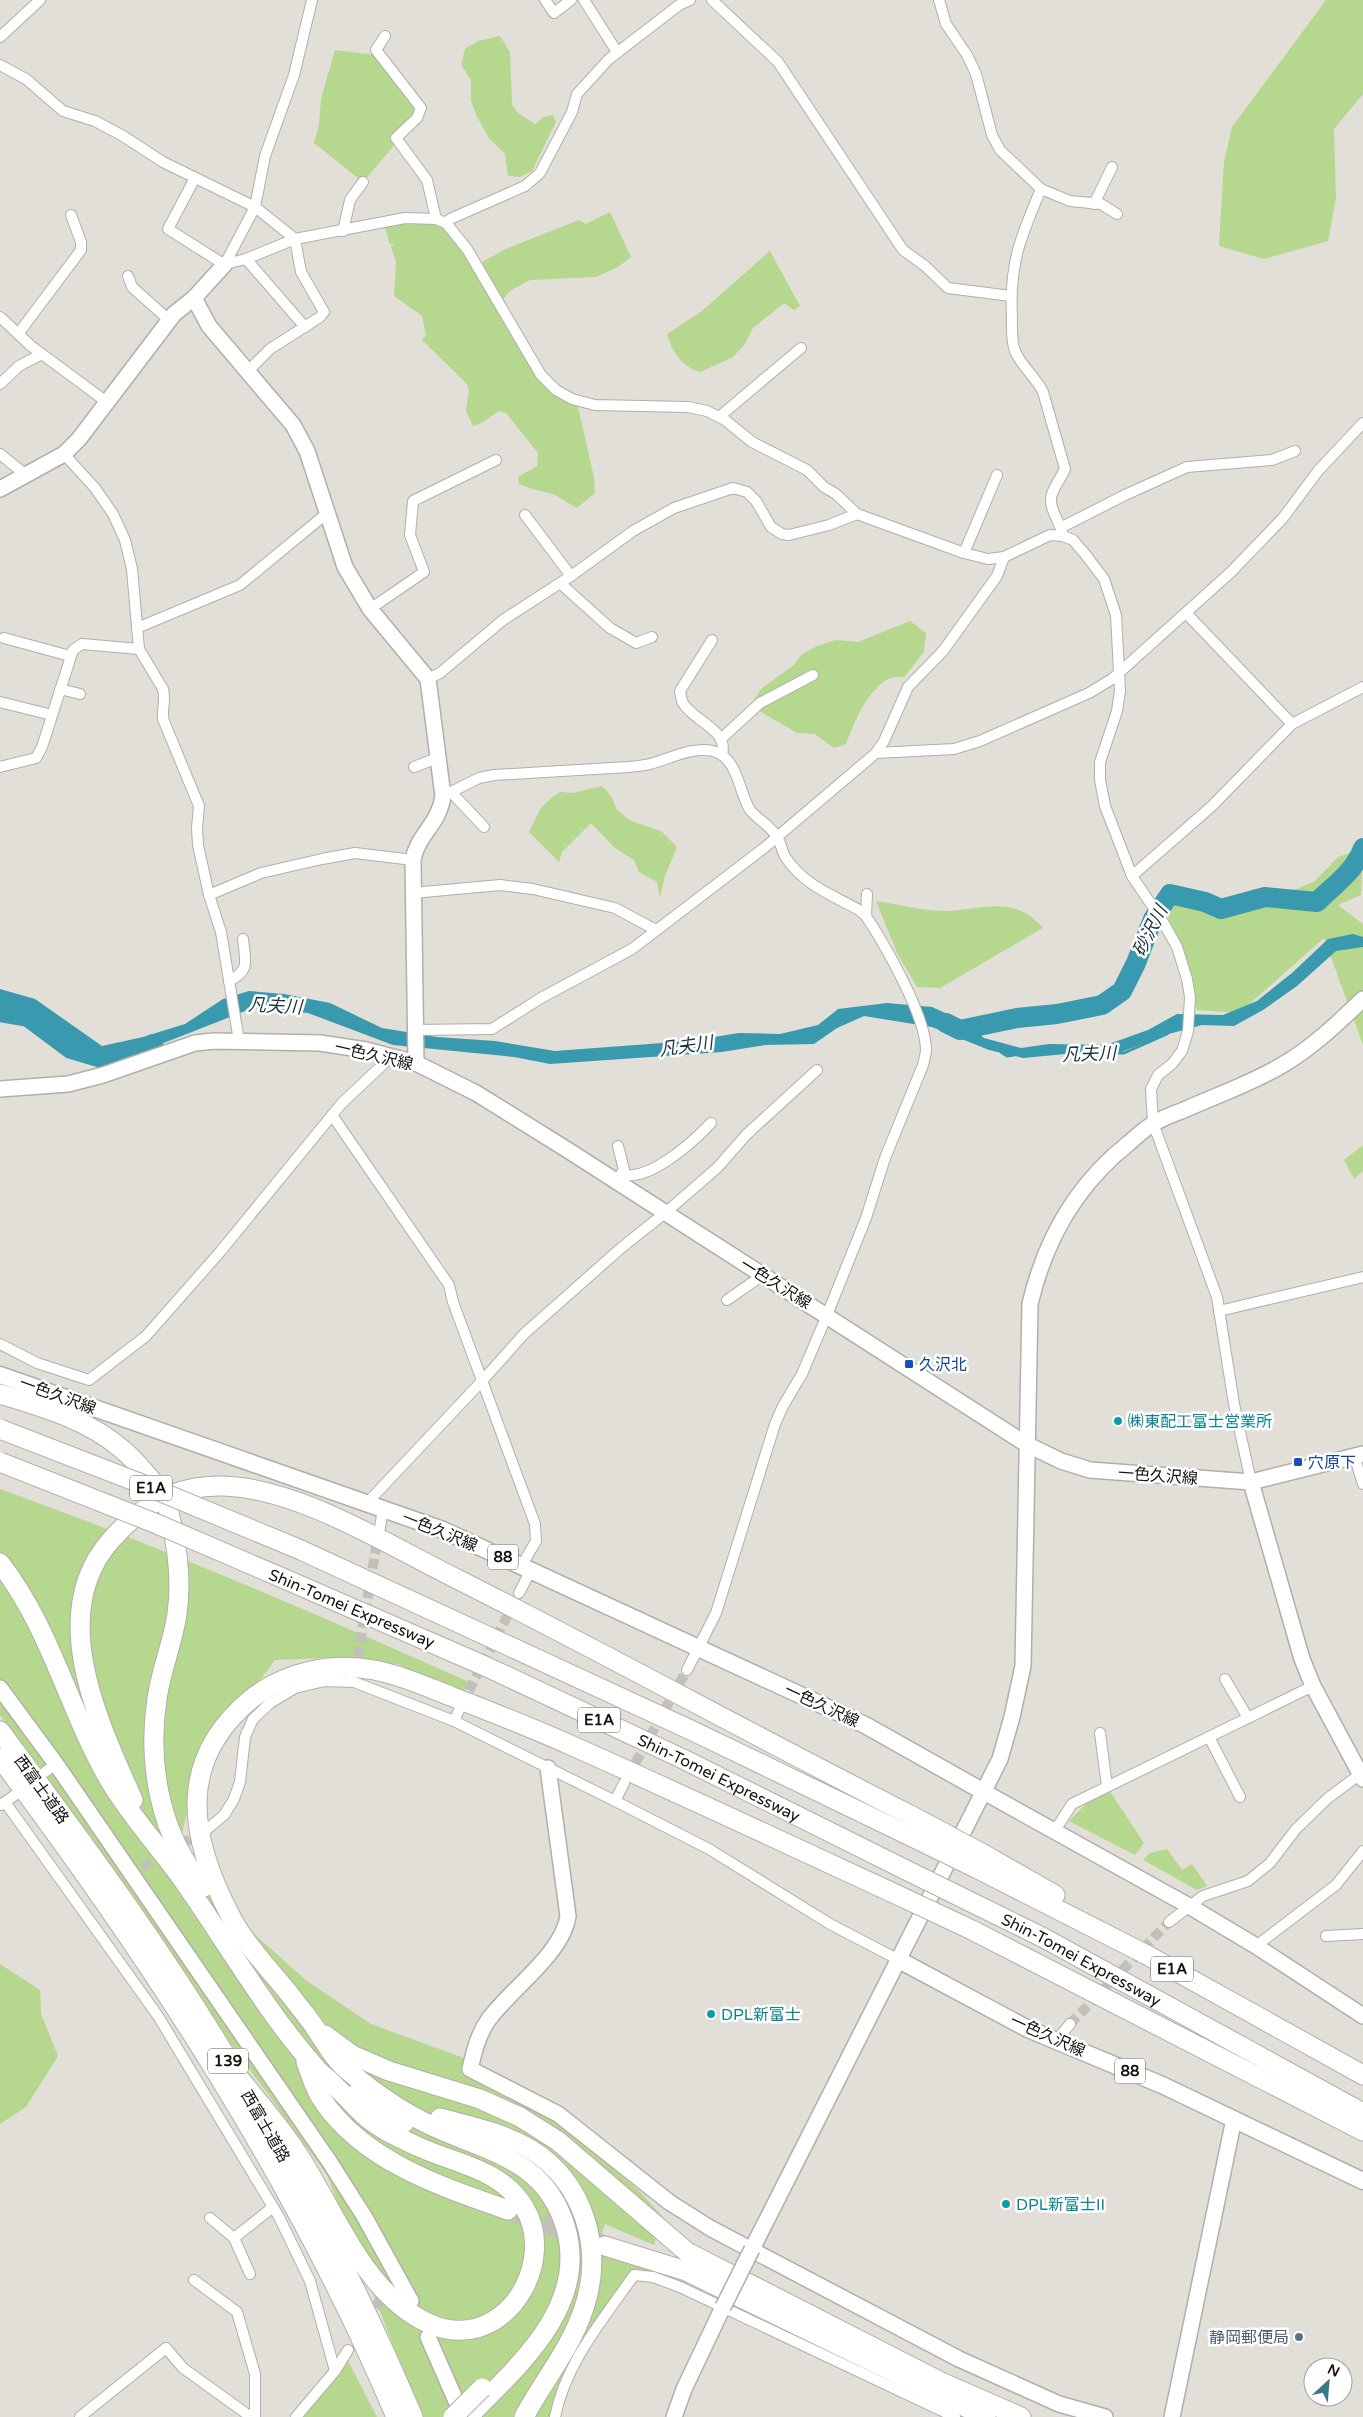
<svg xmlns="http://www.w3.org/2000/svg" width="1363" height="2417" font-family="'Varela Round','Noto Sans JP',sans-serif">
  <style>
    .green { fill: #b6d78e }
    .water { fill: #3999ae }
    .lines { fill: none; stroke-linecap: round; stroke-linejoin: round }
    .stream { stroke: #3999ae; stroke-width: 3 }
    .river { stroke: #3999ae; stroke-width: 20 }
    .street-tunnel { stroke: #c2c0b9; stroke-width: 10; stroke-dasharray: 10 5; stroke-linecap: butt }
    .highway-tunnel { stroke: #c2c0b9; stroke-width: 19; stroke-dasharray: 19 9; stroke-linecap: butt }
    .street-casing { stroke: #b1afa7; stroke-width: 12 }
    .secondary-casing { stroke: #b1afa7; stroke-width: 18 }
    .primary-casing { stroke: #b1afa7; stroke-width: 19 }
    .highway-casing { stroke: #b1afa7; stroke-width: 21 }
    .street { stroke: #fff; stroke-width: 10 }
    .secondary { stroke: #fff; stroke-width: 15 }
    .primary { stroke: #fff; stroke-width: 16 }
    .highway { stroke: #fff; stroke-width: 19 }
    .secondary-bridge-casing { stroke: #b1afa7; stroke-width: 18; stroke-linecap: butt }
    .highway-bridge-casing { stroke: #b1afa7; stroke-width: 21; stroke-linecap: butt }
    .secondary-bridge { stroke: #fff; stroke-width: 15 }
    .highway-bridge { stroke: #fff; stroke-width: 19 }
    .transit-dot { fill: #1a4fb4; stroke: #fff; stroke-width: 2 }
    .culture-dot { fill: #0f9aa8; stroke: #fff; stroke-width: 2 }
    .service-dot { fill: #5c6f8a; stroke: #fff; stroke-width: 2 }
    .labels { text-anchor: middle; stroke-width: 5; stroke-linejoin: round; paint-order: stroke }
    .shield { fill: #fff; stroke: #5a5a58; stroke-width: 1 }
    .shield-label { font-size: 15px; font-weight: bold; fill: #141310 }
    .street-label { font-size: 16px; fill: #141310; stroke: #fff }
    .transit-label { font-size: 16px; fill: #164399; stroke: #fff; text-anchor: start }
    .culture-label { font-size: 16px; fill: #0d838f; stroke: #fff; text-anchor: start }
    .service-label { font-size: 16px; fill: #4e5e75; stroke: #fff; text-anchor: end }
    .water-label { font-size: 18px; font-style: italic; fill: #1d3338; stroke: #fff }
  </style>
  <rect width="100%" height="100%" fill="#e1dfd7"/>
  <g class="green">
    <path d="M1326,0H1363V94L1334,129L1336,198L1328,241L1264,259L1219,246L1224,162L1232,127Z"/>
    <path d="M500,36L510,52L512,105L518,113L535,124L544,117L553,115L556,122L532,171L520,177L508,176L505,154L489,138L477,117L471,101V80L461,65L465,49L478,41Z"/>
    <path d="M335,50L375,55L417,103V118L363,182L314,143L319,125L321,99Z"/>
    <path d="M610,212L631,257L618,267L596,277L530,280L510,291L502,301L482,262L508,248L579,220L586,224Z"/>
    <path d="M404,218L445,225L485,281L540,374L577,403L594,477L595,493L577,508L553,494L532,489L519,484L518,477L537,466L538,453L506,413L499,411C490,416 483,424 473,426L466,411L469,390L466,383L422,340L426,335L422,316L394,296L396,262L391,246L395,245L390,244L384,225Z"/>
    <path d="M770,251L800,306L794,310L784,303L753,328L745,344L733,357L700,372C682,367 672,351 667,334L702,311Z"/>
    <path d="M910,621L926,633L924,652L904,677C899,677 892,677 888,679C866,692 855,721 846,744L834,748L815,734L797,733L761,712L754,700L762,688L794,665L801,655L817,646L836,640L858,642Z"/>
    <path d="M602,786L611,796L617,810L631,821L661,831L677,847L665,876L660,898L657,882L639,872L634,860L615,848L591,823L562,852L559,862L529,832L541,808L550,799L560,792L573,793Z"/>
    <path d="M1363,848L1361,895L1338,905L1363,924V1045L1324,938L1239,1013L1197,1010L1165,906L1181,894L1206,911L1248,906L1274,899L1315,881L1338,857Z"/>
    <path d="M876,901C899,904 926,912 949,911C985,909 1015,895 1043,928L940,988L917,987L898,955Z"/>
    <path d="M1363,1145V1171L1354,1179L1344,1160Z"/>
    <path d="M0,1489C159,1546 314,1613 469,1682L462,1696L398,1664L327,1658L275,1660L198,1764L180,1842L246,1927L307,1981L371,2024L472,2061L535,2096L545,2110L639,2191L662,2216L654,2245L605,2224L599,2243L653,2264L651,2271L634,2275L564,2385L560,2417H421L327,2175L210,2015L121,1883L0,1715Z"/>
    <path d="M1109,1790L1144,1843L1135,1855L1069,1821L1090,1800Z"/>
    <path d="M1167,1849L1182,1870L1192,1864L1207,1886L1197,1890L1143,1860L1150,1853Z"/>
    <path d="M0,1964L40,1990L41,2014L58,2056L26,2107L0,2124Z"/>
    <path d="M345,2355L377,2417H297Z"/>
  </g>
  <path class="water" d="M1353,934L1363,937V947L1336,951L1297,986L1263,1010L1234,1026L1202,1025L1165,1035L1116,1054L1076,1053L1023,1058L989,1050L932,1027L864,1016L837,1028L814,1044L765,1045L722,1052L550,1064L514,1057L393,1045L308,1013L253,1008L115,1062L99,1063L78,1051L31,1015L0,1012V989L35,999L102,1046L143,1037L185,1024L223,999L249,991L284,994L330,1003L382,1028L437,1037L495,1041L555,1051L689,1041L739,1033L780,1034L818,1025L838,1009L887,1003L932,1007L965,1022L984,1038L1021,1048L1049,1044L1106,1045L1148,1030L1177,1014L1223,1015L1257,1001L1292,973L1328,939Z"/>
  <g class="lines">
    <g class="stream">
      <path d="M1001,1052L1007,1056L1014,1055"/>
      <path d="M1115,1053H1124L1167,1034"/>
    </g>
    <g class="river">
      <path d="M0,1012L28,1017L71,1049L118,1063L153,1044"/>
      <path d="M946,1023L960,1030L1017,1018L1057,1014L1102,1005L1122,991L1136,963L1153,919L1170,894L1205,902L1221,909L1265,897L1317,902C1334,885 1355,871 1363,848"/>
    </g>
    <g class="street-tunnel">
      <path d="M355,1672L378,1536"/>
      <path d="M462,1704L519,1593"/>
      <path d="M628,1776L687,1670"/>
      <path d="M130,1875L202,1832"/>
      <path d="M1070,2024L1169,1922"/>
      <path d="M367,2320L388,2288"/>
    </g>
    <path class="highway-tunnel" d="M517,2214L602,2244"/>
    <g class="street-casing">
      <g id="street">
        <path d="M545,0L554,13L571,0"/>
        <path d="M584,0L617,52"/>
        <path d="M712,0L778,62L903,250L925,266L948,288L1011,296"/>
        <path d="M939,0L946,24L967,55L976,74L992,135L1000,150L1041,189C1021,236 1009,264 1012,316C1012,327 1011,340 1015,351C1021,366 1036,377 1043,392L1065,469C1061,478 1055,485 1052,494C1047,507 1061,523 1063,536"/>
        <path d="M385,36L376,50L421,108L417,118L396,138L427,180L436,219"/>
        <path d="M0,37L40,0"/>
        <path d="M0,65L26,79L63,111L95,121L123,136L163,162L255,207L295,239L301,272L324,312L320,317L270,349L247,372"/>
        <path d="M195,178L168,229L225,265"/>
        <path d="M1041,189L1070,201L1101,204L1117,214"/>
        <path d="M1094,204L1112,167"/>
        <path d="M446,223L450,219L525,186L540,173L572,112L577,94L609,59L679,5L690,0"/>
        <path d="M343,231L350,200L363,182"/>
        <path d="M246,259L305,327"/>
        <path d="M225,264L246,259L295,239L405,218L436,219L446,223L467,249L541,375L556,390L572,399L595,405L688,407L707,411L725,420L752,442L807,470L824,487L836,494L857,514L964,553L988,559L1004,557L1050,535L1063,536L1073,540L1085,554L1104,579L1116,615L1120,691L1117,711L1100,762V780L1105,806L1132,876L1163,922L1177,947L1187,979L1190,997L1188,1031L1182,1051L1172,1064L1158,1075L1151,1089L1153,1123L1217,1297L1234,1404L1251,1482"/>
        <path d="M225,264L255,207L265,156L294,75L312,0"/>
        <path d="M128,276L132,287L169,320"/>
        <path d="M0,317L31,346L108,403"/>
        <path d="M18,334L81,250V242L71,215"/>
        <path d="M0,384L19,366L42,354"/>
        <path d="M719,417L801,348"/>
        <path d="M0,454L27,476"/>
        <path d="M64,454L95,488L113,514L125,540L132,569L139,649L163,689C166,699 162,709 163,719L199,806L197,828L198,845L209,895L221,932L239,1041"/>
        <path d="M525,515L571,576"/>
        <path d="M1062,527L1125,495L1187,467L1272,460L1295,451"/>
        <path d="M964,553L997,475"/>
        <path d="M560,583L610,628L636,643L652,637"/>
        <path d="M370,609L424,572L410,535L413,501L496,460"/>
        <path d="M1186,613L1292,724"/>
        <path d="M137,628L240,585L326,514"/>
        <path d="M4,638L70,656"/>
        <path d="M712,640L680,691C681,695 681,700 683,703C694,722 729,729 722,755"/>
        <path d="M428,679L440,673L503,620L571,576L633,531L674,508L733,488L747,492L756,501L771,527L782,534L789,535L829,525L857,514"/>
        <path d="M60,689L80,694"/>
        <path d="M0,702L52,715"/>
        <path d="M722,738L760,703L813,675"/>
        <path d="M876,753L954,749L980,741L1089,693L1112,679L1231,572L1283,518L1318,471L1363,423"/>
        <path d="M0,767L36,758L42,747L73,650L82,644L139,649"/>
        <path d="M414,767L437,758"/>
        <path d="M451,792L484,827"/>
        <path d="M443,796L479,778L494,775L628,767C635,766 643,766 650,764C669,759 694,746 713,751C738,757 739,793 750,810C758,820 771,826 777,837C781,843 782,852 786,858C804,885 832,895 859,910L866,916C885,945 926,1016 926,1050C926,1054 924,1060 923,1065L885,1158L866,1218L827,1315L802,1374L783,1406L775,1424L716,1613L687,1670"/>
        <path d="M1132,876L1212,806L1292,724L1363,687"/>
        <path d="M413,893L500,885L533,889L615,908L656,930"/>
        <path d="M209,895L261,873L322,859L355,853L413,860"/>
        <path d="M866,916L867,894"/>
        <path d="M229,981C251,970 245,961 243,939"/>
        <path d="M414,1030L492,1029L541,998L632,949L764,848L876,753L884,741L908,687L943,651L997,576L1004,557"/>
        <path d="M332,1115L449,1285L453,1302L535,1524L536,1541L522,1565"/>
        <path d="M621,1174C648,1183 693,1142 711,1123"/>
        <path d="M618,1180L624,1170L618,1146"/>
        <path d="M727,1300L763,1275"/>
        <path d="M1219,1311L1363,1277"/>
        <path d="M0,1344L37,1363L89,1380L146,1336L220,1252L342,1103L392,1056"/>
        <path d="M1354,1455L1363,1484"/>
        <path d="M368,1502L482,1381L524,1334L621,1248L665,1213L717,1168L747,1134L817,1070"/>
        <path d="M380,1528L383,1508"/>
        <path d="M519,1593L531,1570"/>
        <path d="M1225,1679L1248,1718"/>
        <path d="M454,1721L460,1708"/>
        <path d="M1100,1733L1107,1786"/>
        <path d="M1209,1737L1240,1797"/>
        <path d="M45,1772L56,1764"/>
        <path d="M615,1801L624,1783"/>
        <path d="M5,1802L158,2016L279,2217L310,2281L335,2371"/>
        <path d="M1,1805L15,1795"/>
        <path d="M205,1831L224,1815L234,1799L240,1782L245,1737L253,1719L270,1703L295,1688L325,1681L354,1682L454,1721L615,1801L709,1849L830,1924L899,1960"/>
        <path d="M1054,1832L1072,1804L1313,1686"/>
        <path d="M1169,1922L1203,1896L1248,1881L1270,1863L1296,1829L1328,1798L1363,1772"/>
        <path d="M1326,1936L1363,1934"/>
        <path d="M1256,1946L1336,1885L1363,1851"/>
        <path d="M1057,2040L1070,2024"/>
        <path d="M210,2218L234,2238"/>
        <path d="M250,2274L234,2238L273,2207"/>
        <path d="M194,2280L237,2312L255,2374V2417"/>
        <path d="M80,2417L166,2348L183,2368L251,2417"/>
        <path d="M296,2417L335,2371L348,2350"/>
        <path d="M555,2417C566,2362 603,2320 634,2275L653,2277L680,2287L955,2417"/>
      </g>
    </g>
    <g class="secondary-casing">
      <g id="secondary">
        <path d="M194,298L209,326L293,425L307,451L345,567L370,609L428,679L443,796C439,825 417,835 413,860L416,1063"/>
        <path d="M0,489L64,454L79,439L174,314L194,298L225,264"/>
        <path d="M0,1089L68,1084L103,1075L195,1043L214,1041L320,1043L366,1050L416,1063L476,1093L566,1149L1026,1444L1061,1461L1090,1470L1251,1482L1302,1659L1313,1686L1363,1779"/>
        <path d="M1251,1482L1363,1454"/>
        <path d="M0,1688L56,1764L329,2161L364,2216L411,2301"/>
        <path d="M548,1768L568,1916C563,1953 511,1989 489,2019C478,2034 474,2052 470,2069L558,2114L669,2202L710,2228L959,2359L1059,2404L1105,2417"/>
        <path d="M984,1792L1189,1906L1256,1946L1363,2016"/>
        <path d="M752,2249L1000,1759L1012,1717L1023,1666L1030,1304C1045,1240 1077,1184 1129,1143C1137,1136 1144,1129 1153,1124C1162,1118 1174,1114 1184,1110C1217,1095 1253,1083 1284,1064C1313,1047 1339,1022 1363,999"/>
        <path d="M428,2337L463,2417"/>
        <path d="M674,2417L684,2389L723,2307"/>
        <path d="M1172,2417L1234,2119"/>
      </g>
    </g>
    <g class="primary-casing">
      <g id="primary">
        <path d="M0,1375L443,1530L865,1725L984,1792"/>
        <path d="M899,1960L1028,2029L1162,2085L1363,2181"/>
      </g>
    </g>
    <g class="highway-casing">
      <g id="highway">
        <path d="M0,1394C43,1407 89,1420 123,1450C135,1460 145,1473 155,1484"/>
        <path d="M168,1509C177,1543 182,1579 177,1614C173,1642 161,1670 157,1699C147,1764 160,1836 204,1887"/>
        <path d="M301,1550L693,1731L902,1832"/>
        <path d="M0,1563C51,1628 69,1712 111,1783C133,1819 161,1849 185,1883C227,1943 267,2013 316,2068C322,2075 330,2080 336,2087C346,2096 355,2107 365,2116C379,2129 402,2139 419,2147C456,2164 501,2169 524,2207C555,2257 514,2336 453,2330C431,2328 409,2314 393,2299C354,2264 328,2201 299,2156C281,2127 257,2101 236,2074"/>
        <path id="s1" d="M287,1580L487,1667L683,1759L906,1870"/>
        <path d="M0,1731C85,1845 171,1961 243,2085"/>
        <path d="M0,1758C154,1963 296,2180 396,2417"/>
        <path d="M133,1800C100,1725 45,1614 111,1540C142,1505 175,1485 223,1486C299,1488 390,1546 457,1579C610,1656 760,1739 912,1816"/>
        <path d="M985,1855L1055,1895"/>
        <path d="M978,1869L1147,1955L1363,2075"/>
        <path id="s2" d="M983,1908L1042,1937L1363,2113"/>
        <path d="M972,1930L1363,2131"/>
        <path d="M325,2035L352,2055L389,2071L480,2099L520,2117L558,2141L687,2252L941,2382L1021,2417"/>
        <path d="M306,2062C311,2075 315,2090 323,2101C365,2162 442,2187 508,2210"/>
        <path d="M354,2095L404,2123"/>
        <path d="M440,2118C470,2126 503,2133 530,2149C584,2182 604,2248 584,2308C571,2348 544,2380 524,2417"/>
        <path d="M280,2149C331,2236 374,2325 413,2417"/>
        <path d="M605,2246L686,2271L986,2417"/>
        <path d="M468,2417C517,2367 588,2307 566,2229C546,2157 485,2152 428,2124C401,2111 374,2092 352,2074C335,2061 327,2046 316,2029C308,2017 299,2007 291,1996C272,1972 244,1943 231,1917C190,1839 175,1763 250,1700C284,1672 331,1662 374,1670C401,1675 427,1687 453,1697C491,1712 530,1727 568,1744C681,1794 794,1847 906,1899"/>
      </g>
    </g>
    <use href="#street" class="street"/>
    <use href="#secondary" class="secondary"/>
    <use href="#primary" class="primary"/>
    <use href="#highway" class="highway"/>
    <g class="secondary-bridge-casing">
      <path id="secondary-bridge" d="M723,2307L752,2249"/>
    </g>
    <g class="highway-bridge-casing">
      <g id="highway-bridge">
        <path d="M0,1429L137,1482L301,1550"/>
        <path d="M0,1462L157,1524L287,1580"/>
        <path d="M912,1816L985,1855"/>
        <path d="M902,1832L978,1869"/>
        <path d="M906,1870L983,1908"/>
        <path d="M906,1899L972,1930"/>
        <path d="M453,2417L482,2388"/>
      </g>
    </g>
    <use href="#secondary-bridge" class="secondary-bridge"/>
    <use href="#highway-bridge" class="highway-bridge"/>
  </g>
  <g class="transit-dot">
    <rect x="904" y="1359" width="10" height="10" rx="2.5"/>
    <rect x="1293" y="1457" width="10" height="10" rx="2.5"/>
  </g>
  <g class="culture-dot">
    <circle cx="1118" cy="1421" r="5"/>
    <circle cx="711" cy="2014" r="5"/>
    <circle cx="1006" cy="2204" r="5"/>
  </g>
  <circle class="service-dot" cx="1299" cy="2337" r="5"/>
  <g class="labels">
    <g class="shield">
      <rect x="130" y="1475.5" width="42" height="25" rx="4"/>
      <rect x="488" y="1544.5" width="30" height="25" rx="4"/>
      <rect x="578" y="1707.5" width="42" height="25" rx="4"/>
      <rect x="1151" y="1956.5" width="42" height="25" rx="4"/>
      <rect x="208" y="2048.5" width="40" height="25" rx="4"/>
      <rect x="1115" y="2058.5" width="30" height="25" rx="4"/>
    </g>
    <g class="shield-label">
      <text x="151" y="1493">E1A</text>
      <text x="503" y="1562">88</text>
      <text x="599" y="1725">E1A</text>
      <text x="1172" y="1974">E1A</text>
      <text x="228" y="2066">139</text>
      <text x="1130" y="2076">88</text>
    </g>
    <g class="street-label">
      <text transform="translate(374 1055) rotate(13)" y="6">一色久沢線</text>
      <text transform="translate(776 1283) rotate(32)" y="6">一色久沢線</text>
      <text transform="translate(58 1395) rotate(20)" y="6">一色久沢線</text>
      <text transform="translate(1158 1475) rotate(4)" y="6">一色久沢線</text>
      <text transform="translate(440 1531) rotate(22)" y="6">一色久沢線</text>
      <text transform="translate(352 1608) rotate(23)" y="6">Shin-Tomei Expressway</text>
      <text transform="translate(822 1705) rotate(25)" y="6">一色久沢線</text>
      <text dy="6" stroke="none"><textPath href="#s1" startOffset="475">Shin-Tomei Expressway</textPath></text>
      <text transform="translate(42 1789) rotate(54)" y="6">西富士道路</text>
      <text dy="6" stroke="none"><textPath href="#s2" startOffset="111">Shin-Tomei Expressway</textPath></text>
      <text transform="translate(1048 2035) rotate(24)" y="6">一色久沢線</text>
      <text transform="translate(266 2126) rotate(60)" y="6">西富士道路</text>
    </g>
    <g class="transit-label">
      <text x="919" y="1370">久沢北</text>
      <text x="1308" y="1468">穴原下</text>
    </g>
    <g class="culture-label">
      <text x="1128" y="1427">㈱東配工富士営業所</text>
      <text x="721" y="2020">DPL新富士</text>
      <text x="1016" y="2210">DPL新富士II</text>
    </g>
    <g class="service-label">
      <text x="1289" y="2343">静岡郵便局</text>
    </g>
    <g class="water-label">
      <text transform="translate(1150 931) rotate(-63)" y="6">砂沢川</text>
      <text transform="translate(275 1006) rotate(3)" y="6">凡夫川</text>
      <text transform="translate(686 1046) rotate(-8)" y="6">凡夫川</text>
      <text transform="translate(1089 1054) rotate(-2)" y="6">凡夫川</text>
    </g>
  </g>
  <g transform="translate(1328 2382) rotate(26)"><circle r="24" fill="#ffffff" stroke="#a1a19f"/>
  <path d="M0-4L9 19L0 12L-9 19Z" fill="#37798a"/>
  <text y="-8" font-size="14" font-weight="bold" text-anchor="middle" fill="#141310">N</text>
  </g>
</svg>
